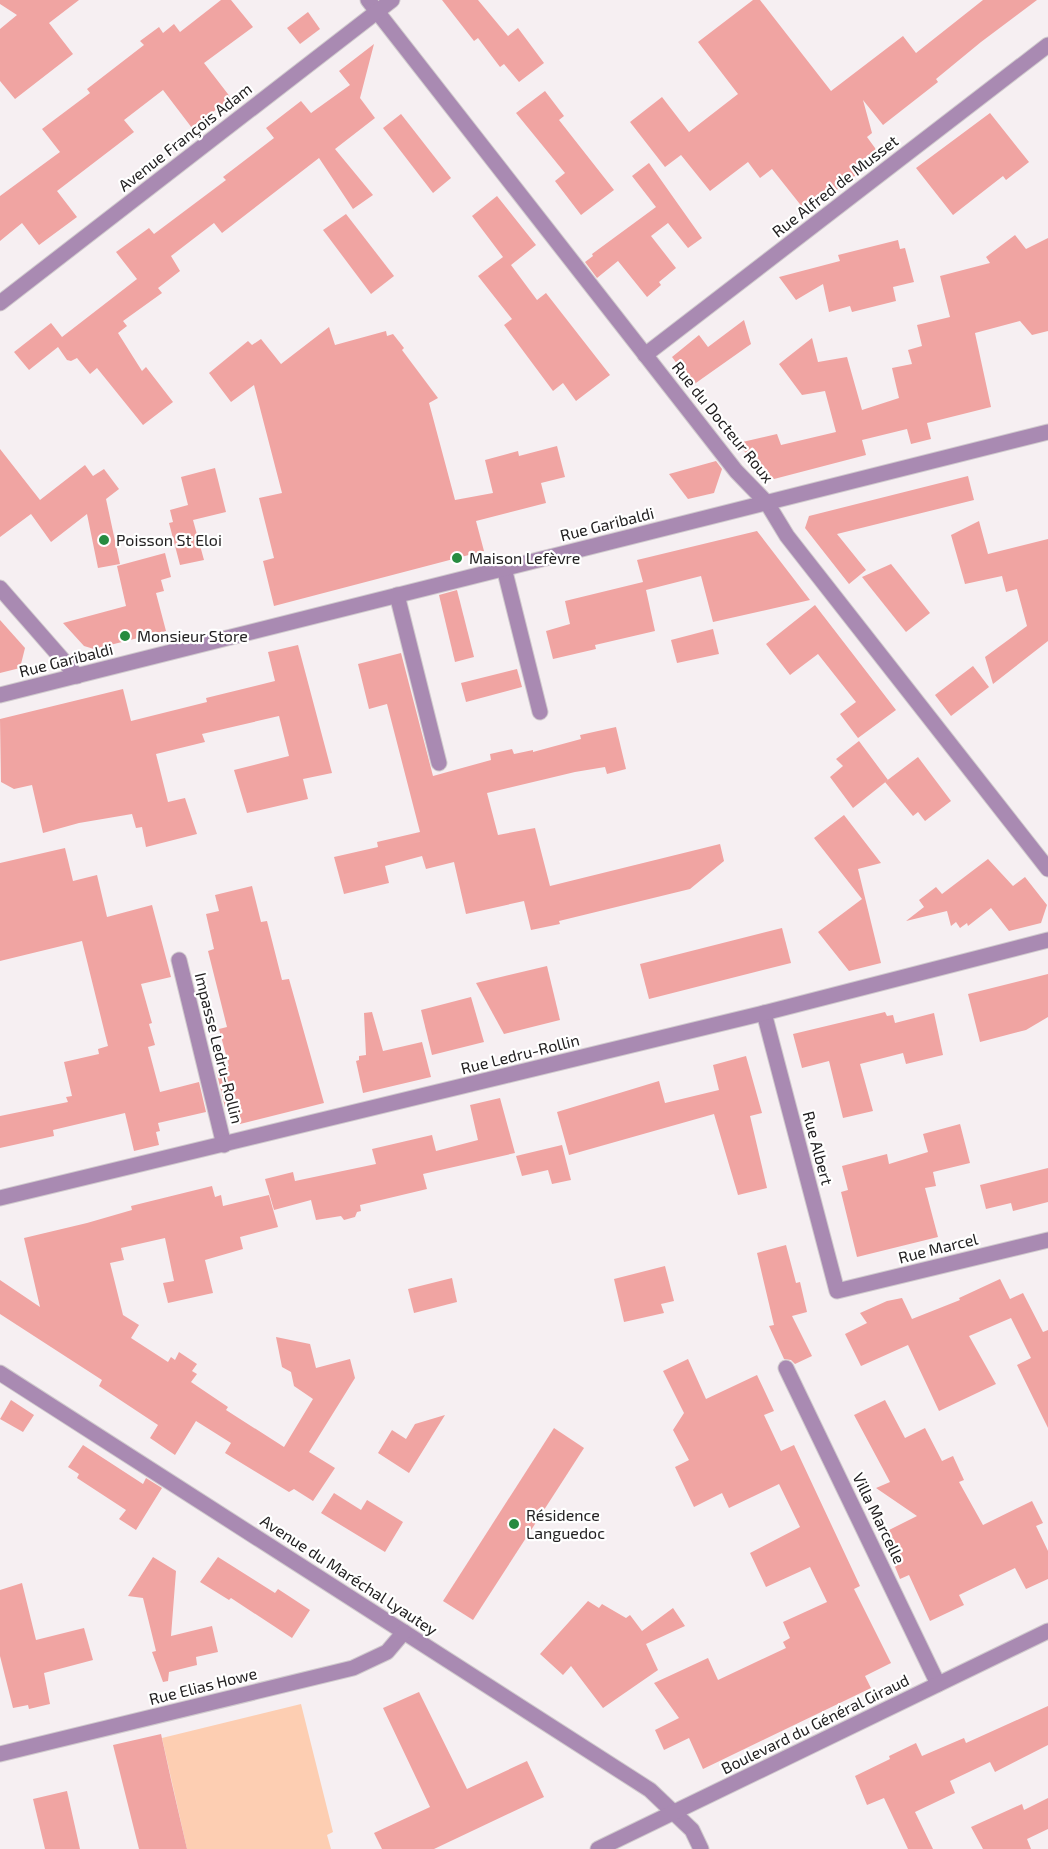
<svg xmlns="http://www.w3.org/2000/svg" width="1048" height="1849" font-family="'Exo 2',sans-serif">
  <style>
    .green { fill: #fdceb2 }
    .building { fill: #f0a4a2 }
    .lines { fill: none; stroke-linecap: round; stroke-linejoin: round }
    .minor-casing { stroke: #d0cacd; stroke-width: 17 }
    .minor { stroke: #a98ab2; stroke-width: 15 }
    .poi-dot { fill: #278b40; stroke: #fff; stroke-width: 2 }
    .labels { text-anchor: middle; stroke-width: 4.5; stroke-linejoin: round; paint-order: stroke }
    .street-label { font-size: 16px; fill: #232122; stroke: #fff }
    .poi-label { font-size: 16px; fill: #232122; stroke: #fff; text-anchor: start }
  </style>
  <rect width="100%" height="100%" fill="#f6eff2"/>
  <path class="green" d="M301,1704L333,1832L327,1835L331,1849H187L162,1738Z"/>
  <g class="building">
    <path d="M0,0H79L49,23L73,54L15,99L0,81V29L17,15L0,4Z"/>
    <path d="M221,0H231L253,27L204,63L231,98L192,128L163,90L124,120L134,132L57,191L77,217L39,245L22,223L0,241V196L60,152L42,129L90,93L87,89L144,45L140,41L159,27L163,33L174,24L180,32Z"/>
    <path d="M442,0H478L508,36L518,28L544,63L519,82L504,64L500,67L478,38L474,41Z"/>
    <path d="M753,0H760L831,91L903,36L916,53L983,0H1037L981,42L936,79L938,82L883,125L863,100L872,133L867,137L875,148L878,158L807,213L772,169L760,178L748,162L710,191L681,155L665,167L630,122L662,97L689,132L738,94L698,42Z"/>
    <path d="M308,12L320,29L300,44L287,28Z"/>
    <path d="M374,44L360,98L375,118L335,149L373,195L353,209L319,158L222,233L214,223L171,256L180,271L158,288L162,293L123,321L127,326L118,333L142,371L146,367L173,402L143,425L97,368L90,374L77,358L71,361L67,360L58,347L29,370L14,352L51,323L62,337L137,279L116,252L149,228L154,234L226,180L223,177L274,138L266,128L301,101L311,113L350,85L339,71Z"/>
    <path d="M545,91L564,116L559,120L614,190L581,215L555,181L565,173L516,113Z"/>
    <path d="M990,113L1029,162L1006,180L1003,176L953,215L916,168Z"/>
    <path d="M401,114L451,178L433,193L383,128Z"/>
    <path d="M649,163L702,238L688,248L668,223L651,236L676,268L659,282L661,285L647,297L618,261L597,278L585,262L593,256L592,254L656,207L632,176Z"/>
    <path d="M497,196L536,245L511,265L537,300L546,293L610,375L576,401L563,383L553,391L504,325L512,319L478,276L503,257L472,216Z"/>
    <path d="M346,214L394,276L371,294L323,230Z"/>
    <path d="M1015,235L1026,249L1048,238V331L1032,335L1020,321L975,333L991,407L927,423L931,439L911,444L907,429L862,440L866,455L774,479L762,474L738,443L777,434L781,445L836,432L825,391L802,395L779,364L812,338L818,362L847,357L862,410L899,398L892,368L912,364L908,350L922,346L917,325L950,317L940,276L990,263L986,257Z"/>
    <path d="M898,240L900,249L905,248L914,282L893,287L896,301L852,312L850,306L829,312L823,284L796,300L779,277L840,261L838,255Z"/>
    <path d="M744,320L751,344L693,385L672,357L699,335L708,347Z"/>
    <path d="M329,327L335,345L386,331L387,336L393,334L404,348L402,350L438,398L429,403L455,500L493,493L485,460L518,451L519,456L557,446L565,477L541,483L546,503L476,521L484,551L274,606L263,561L274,558L259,498L282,493L254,385L231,402L209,373L248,341L252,345L261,339L281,364Z"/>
    <path d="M0,449L40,500L85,465L93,476L104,469L119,489L106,499L120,564L98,568L87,514L51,542L31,514L0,537Z"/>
    <path d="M716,461L722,469L714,493L688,499L669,474Z"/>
    <path d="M215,468L226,512L193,520L204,560L180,565L169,523L173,522L170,510L188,505L181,477Z"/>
    <path d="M968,476L974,500L837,534L866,570L849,584L805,528L809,516Z"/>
    <path d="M979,521L988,554L1048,539V641L993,684L985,657L1027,626L1017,589L1006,592L1002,576L965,584L951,535Z"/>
    <path d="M757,531L810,600L713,622L701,576L646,590L655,631L595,645L596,649L553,659L546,631L570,624L565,601L643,582L637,560Z"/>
    <path d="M165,553L171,577L161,580L164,591L156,593L166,631L94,649L84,646L63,623L126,606L117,566Z"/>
    <path d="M891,564L930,613L906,632L862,577Z"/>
    <path d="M457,590L474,657L455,662L439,595Z"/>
    <path d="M815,605L896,710L858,738L840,714L856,702L818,654L790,675L766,644Z"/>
    <path d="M0,620L25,648L20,668L0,673Z"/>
    <path d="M713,629L719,654L677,663L671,640Z"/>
    <path d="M298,645L332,773L303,779L308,799L247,813L234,770L289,756L279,716L202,734L205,742L156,754L168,802L185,798L197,834L146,847L142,827L136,828L132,814L79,823L43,833L32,785L14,789L1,782L0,719L123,689L131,721L207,702L206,698L275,681L268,652Z"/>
    <path d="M401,653L433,776L491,760L490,754L512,749L514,754L533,750V752L581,739L580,735L616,727L626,769L607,774L605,767L575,772L487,793L498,835L535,828L550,886L720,844L724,861L690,889L559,921L560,924L531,930L524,901L466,914L454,862L426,869L422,856L385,866L389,883L344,894L334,857L378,847L377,842L420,832L387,704L369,709L358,664Z"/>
    <path d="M973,666L989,687L951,716L935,695Z"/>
    <path d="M517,669L522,687L466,702L461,683Z"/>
    <path d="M859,741L888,780L853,808L830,777L843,766L836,759Z"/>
    <path d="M918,757L951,801L925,821L918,812L913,816L885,782Z"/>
    <path d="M844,815L881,863L858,869L881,963L849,971L818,932L862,899L814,838Z"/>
    <path d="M65,848L73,881L97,875L107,917L152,905L171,977L141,984L152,1023L149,1024L155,1045L148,1047L160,1092L199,1082L206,1112L158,1123L160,1131L156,1132L159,1145L134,1151L125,1113L53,1130L54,1136L0,1148V1116L68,1102L66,1097L72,1096L64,1062L99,1054L98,1049L108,1046L82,941L0,961V863Z"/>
    <path d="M988,859L1013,886L1025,877L1047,905L1041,923L1009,931L991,908L968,926L967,923L960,928L956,922L951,926L947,911L906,921L924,907L919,900L936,887L942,894Z"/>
    <path d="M252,886L261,922L267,921L282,980L289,979L324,1103L240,1124L236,1105L225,1107L216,1070L229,1066L219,1029L227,1027L208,951L214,949L206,914L219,911L215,895Z"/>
    <path d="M782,928L791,963L649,999L640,964Z"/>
    <path d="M547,966L560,1020L504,1034L476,983Z"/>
    <path d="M1048,974V1017L1026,1030L980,1042L968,994Z"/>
    <path d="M471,997L484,1042L432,1055L421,1010Z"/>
    <path d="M372,1012L383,1051L422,1042L431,1077L363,1093L356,1061L359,1060V1056L366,1055L364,1013Z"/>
    <path d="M885,1012L887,1016L893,1015L895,1023L934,1013L943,1055L906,1064L903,1053L860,1064L873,1111L843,1118L829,1061L802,1068L793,1034Z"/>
    <path d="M746,1056L762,1113L750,1116L767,1188L738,1195L714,1114L569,1155L557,1112L659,1081L665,1103L719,1090L713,1065Z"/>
    <path d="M500,1098L515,1153L423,1174L427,1189L360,1205L361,1211L357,1212L355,1217L344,1220L341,1216L316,1220L311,1200L274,1210L265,1179L293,1172L295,1181L376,1164L372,1149L432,1135L436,1151L478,1140L470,1105Z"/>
    <path d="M960,1124L970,1163L933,1172L936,1186L925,1188L938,1237L857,1257L841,1192L848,1190L842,1166L887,1154L889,1164L928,1152L923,1134Z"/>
    <path d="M562,1145L571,1180L552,1184L548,1170L522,1176L516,1156Z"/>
    <path d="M1048,1168V1202L1013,1211L1011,1203L986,1209L980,1185Z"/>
    <path d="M212,1186L215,1197L221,1195L223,1206L269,1195L278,1227L240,1237L243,1249L205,1260L213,1293L168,1303L163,1283L174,1281L165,1238L121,1248L124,1260L110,1263L123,1315L139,1325L131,1338L168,1362L171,1357L175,1360L179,1352L197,1364L192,1371L197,1374L191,1382L228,1407L226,1410L284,1447L313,1399L294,1386L291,1372L282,1367L276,1337L310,1344L316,1368L350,1359L355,1378L309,1452L335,1468L313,1501L294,1489L289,1492L225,1453L231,1443L196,1421L175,1455L150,1438L158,1425L99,1386L102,1380L0,1314V1280L40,1307L24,1238L87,1223L132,1210L131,1206Z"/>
    <path d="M786,1245L796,1283L800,1282L807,1312L792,1316L812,1356L795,1364L791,1360L784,1359L769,1326L774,1325L757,1253Z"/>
    <path d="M665,1266L674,1301L661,1304L664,1313L624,1322L614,1279Z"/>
    <path d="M452,1278L457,1302L414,1313L408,1289Z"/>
    <path d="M1000,1279L1010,1299L1023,1293L1043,1332L1048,1330V1428L1017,1365L1031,1358L1011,1318L969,1336L996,1384L939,1411L908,1345L861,1366L845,1334L867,1323L860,1313L887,1301L902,1298L912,1319L960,1300L959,1298Z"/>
    <path d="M688,1359L706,1399L757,1375L774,1411L764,1415L781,1451L794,1445L860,1586L854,1589L891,1663L865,1676L871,1688L703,1769L689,1738L664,1750L655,1730L679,1718L654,1683L708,1658L718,1680L786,1648L783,1642L790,1638L783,1622L827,1602L810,1567L766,1587L750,1553L800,1527L779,1484L729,1508L722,1493L694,1507L675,1467L689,1460L673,1430L684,1413L663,1371Z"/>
    <path d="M11,1400L34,1415L23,1432L0,1419Z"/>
    <path d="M885,1400L905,1438L925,1428L942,1461L953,1456L964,1480L959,1482L983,1525L1032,1501L1043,1523L1036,1526L1048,1551V1579L1026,1589L1015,1568L959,1595L964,1605L930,1621L909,1575L900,1579L891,1557L898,1553L887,1531L917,1516L876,1488L890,1482L854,1415Z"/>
    <path d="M445,1415L409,1473L378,1453L392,1430L406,1439L415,1424Z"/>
    <path d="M554,1428L584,1448L473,1620L443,1601Z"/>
    <path d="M83,1445L143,1484L146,1478L162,1488L136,1530L119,1519L126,1510L77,1478L79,1474L68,1467Z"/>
    <path d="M334,1493L361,1510L367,1500L403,1522L385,1552L321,1513Z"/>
    <path d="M153,1557L176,1571L171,1636L212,1626L218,1652L196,1657L197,1665L169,1672L168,1681L163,1682L152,1652L156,1651L143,1598L128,1596Z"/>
    <path d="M218,1557L275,1593L278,1589L310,1610L292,1638L231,1598L229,1600L200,1582Z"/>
    <path d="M22,1583L36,1640L84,1628L93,1660L44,1673L50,1704L29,1709L28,1705L13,1708L0,1656V1590Z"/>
    <path d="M588,1601L599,1608L602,1604L626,1618L630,1615L642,1631L673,1608L685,1626L646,1644L658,1670L603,1708L571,1666L563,1675L540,1654Z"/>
    <path d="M419,1692L467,1789L527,1761L544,1797L434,1849H382L374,1833L430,1807L383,1708Z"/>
    <path d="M1048,1706V1745L995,1772L990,1762L950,1781L955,1793L915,1812L933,1849H908L884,1798L867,1805L855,1776L890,1759L889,1756L916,1743L922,1756L964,1738L966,1743Z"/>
    <path d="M161,1734L172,1784L187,1849H139L113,1745Z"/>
    <path d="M67,1791L80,1849H45L33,1799Z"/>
    <path d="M1048,1798V1829L1027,1839L1031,1849H983L971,1827L1022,1804L1024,1810Z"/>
  </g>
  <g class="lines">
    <g class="minor-casing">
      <g id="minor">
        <path d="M368,0L736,471L767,503L787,536L1048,869"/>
        <path d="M0,303L392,0"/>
        <path d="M645,355L1048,45"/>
        <path d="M504,568L540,712"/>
        <path d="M0,588L77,676"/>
        <path d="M397,595L439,763"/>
        <path d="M0,695L1048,432"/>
        <path d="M179,960L224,1145"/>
        <path d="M764,1013L837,1291L1048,1240"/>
        <path d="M0,1198L764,1013L1048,940"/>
        <path d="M786,1368L938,1684"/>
        <path d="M0,1373L650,1790L692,1830L701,1849"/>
        <path d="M0,1754L353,1668L387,1652L404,1632"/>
        <path d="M598,1849L1048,1631"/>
      </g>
    </g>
    <use href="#minor" class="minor"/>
  </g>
  <g class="poi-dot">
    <circle cx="104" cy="540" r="6"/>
    <circle cx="457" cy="558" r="6"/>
    <circle cx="125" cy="636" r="6"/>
    <circle cx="514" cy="1524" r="6"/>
  </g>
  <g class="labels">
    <g class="street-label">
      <text transform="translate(185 137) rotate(-38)" y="6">Avenue François Adam</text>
      <text transform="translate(835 186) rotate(-38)" y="6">Rue Alfred de Musset</text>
      <text transform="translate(723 422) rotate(51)" y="6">Rue du Docteur Roux</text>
      <text transform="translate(607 524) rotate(-14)" y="6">Rue Garibaldi</text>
      <text transform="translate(66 660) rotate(-14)" y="6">Rue Garibaldi</text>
      <text transform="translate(219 1048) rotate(76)" y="6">Impasse Ledru-Rollin</text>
      <text transform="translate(520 1054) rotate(-14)" y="6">Rue Ledru-Rollin</text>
      <text transform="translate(818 1148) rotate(75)" y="6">Rue Albert</text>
      <text transform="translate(938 1248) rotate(-14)" y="6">Rue Marcel</text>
      <text transform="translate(879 1518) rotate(64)" y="6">Villa Marcelle</text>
      <text transform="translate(349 1575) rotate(33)" y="6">Avenue du Maréchal Lyautey</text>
      <text transform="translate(203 1686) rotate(-14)" y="6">Rue Elias Howe</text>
      <text transform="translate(815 1724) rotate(-26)" y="6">Boulevard du Général Giraud</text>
    </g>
    <g class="poi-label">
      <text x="116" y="546">Poisson St Eloi</text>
      <text x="469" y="564">Maison Lefèvre</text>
      <text x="137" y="642">Monsieur Store</text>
      <text x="526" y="1521">Résidence<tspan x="526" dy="18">Languedoc</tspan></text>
    </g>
  </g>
</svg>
